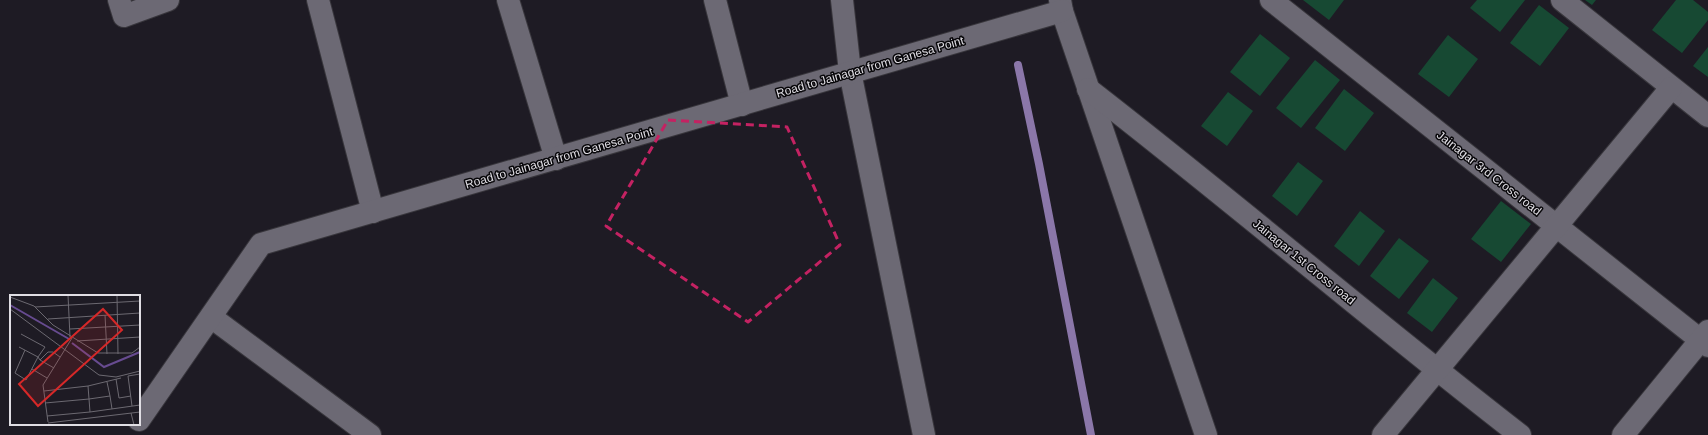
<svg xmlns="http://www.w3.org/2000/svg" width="1708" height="435" font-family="Arial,sans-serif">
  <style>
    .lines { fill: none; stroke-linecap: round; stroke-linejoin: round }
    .stream { stroke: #8b77a9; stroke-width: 8 }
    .building { fill: #174933 }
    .minor-casing { stroke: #38363c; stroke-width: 24 }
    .minor { stroke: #6c6974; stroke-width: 22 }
    .marked { fill: none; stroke: #c42262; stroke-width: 3; stroke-dasharray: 8 5; stroke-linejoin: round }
    .labels { text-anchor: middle; stroke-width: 3; stroke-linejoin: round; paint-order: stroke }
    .street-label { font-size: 12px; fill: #e0dee4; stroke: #08070a }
    .inset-river { fill: none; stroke: #674b90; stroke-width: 2 }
    .inset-road { fill: none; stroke: #6c6971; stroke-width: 1 }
    .view { fill: #d62828; fill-opacity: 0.15; stroke: #d62828; stroke-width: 2 }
    .inset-edge { fill: none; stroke: #e0dee4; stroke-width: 2 }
  </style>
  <rect width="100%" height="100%" fill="#1e1b24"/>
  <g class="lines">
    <path class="stream" d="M1018,65L1039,164L1091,435"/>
  </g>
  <g class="building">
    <path d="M1303,0H1344L1329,20Z"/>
    <path d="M1477,0H1525L1500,32L1470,8Z"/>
    <path d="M1585,0H1596L1592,5Z"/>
    <path d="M1676,0H1693L1708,12V20L1682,53L1652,30Z"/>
    <path d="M1539,5L1569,28L1540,66L1510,43Z"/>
    <path d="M1260,34L1290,58L1260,96L1230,72Z"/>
    <path d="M1448,35L1478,59L1449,97L1418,74Z"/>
    <path d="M1708,47V77L1693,66Z"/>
    <path d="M1315,60L1340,80L1301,128L1276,108Z"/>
    <path d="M1344,89L1374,113L1345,151L1315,128Z"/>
    <path d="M1228,92L1253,111L1227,146L1201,126Z"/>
    <path d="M1298,162L1323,181L1297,216L1272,196Z"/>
    <path d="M1501,201L1531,224L1501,262L1471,239Z"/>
    <path d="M1360,211L1385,231L1359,266L1334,246Z"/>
    <path d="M1399,238L1429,261L1399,299L1370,276Z"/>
    <path d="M1433,278L1458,298L1432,332L1407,313Z"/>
  </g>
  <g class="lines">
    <g class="minor-casing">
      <g id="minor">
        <path d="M119,0L124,16L168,0"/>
        <path d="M318,0L373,212"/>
        <path d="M508,0L556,159"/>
        <path d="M715,0L742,105"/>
        <path d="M842,0L850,72L924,435"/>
        <path d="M1060,0L1062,11L1206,435"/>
        <path d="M1271,0L1708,346"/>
        <path d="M1562,0L1708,116"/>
        <path d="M1088,89C1234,202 1374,322 1520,435"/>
        <path d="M211,317L370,435"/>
        <path d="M139,420L261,244L1062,11"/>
        <path d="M1383,435L1671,88"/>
        <path d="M1623,435L1708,331"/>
      </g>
    </g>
    <use href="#minor" class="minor"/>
  </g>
  <path class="marked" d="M668,120L787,127L840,245L748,322L606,226Z"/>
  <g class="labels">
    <g class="street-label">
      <text transform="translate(870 67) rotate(-16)" y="4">Road to Jainagar from Ganesa Point</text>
      <text transform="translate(559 158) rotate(-16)" y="4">Road to Jainagar from Ganesa Point</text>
      <text transform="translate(1489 173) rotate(38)" y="4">Jainagar 3rd Cross road</text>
      <text transform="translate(1304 262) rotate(39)" y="4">Jainagar 1st Cross road</text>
    </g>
  </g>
  <g transform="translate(10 295)">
    <rect width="130" height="130" fill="#1e1b24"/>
    <path class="inset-river" d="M0,10L59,44M62,48L94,72L130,57"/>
    <path class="inset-road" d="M58,0L60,42M107,0L108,59M0,2L24,11L43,30L88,58H122L130,52M25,12L130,6M0,14L89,80L106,82L130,76M95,20L97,59M38,24L130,18M60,34L130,30M67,46L130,42M9,52L28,62L35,52L11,39M15,55L5,78L16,85L28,62L30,65L38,57H43L50,62M30,65L44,73M22,74L37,83M118,81L130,79M118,81L122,111M106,84L109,103L121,101M97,87L100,101L79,104L80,117L130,110M34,96L78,91M100,101L102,114M35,108L79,104L78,91L111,83M121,118L124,130M37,121L80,117M38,127L33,90L62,43M38,128L130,117"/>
    <path class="view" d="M93,14L112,35L28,111L9,89Z"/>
    <rect width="130" height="130" class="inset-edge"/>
  </g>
</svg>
